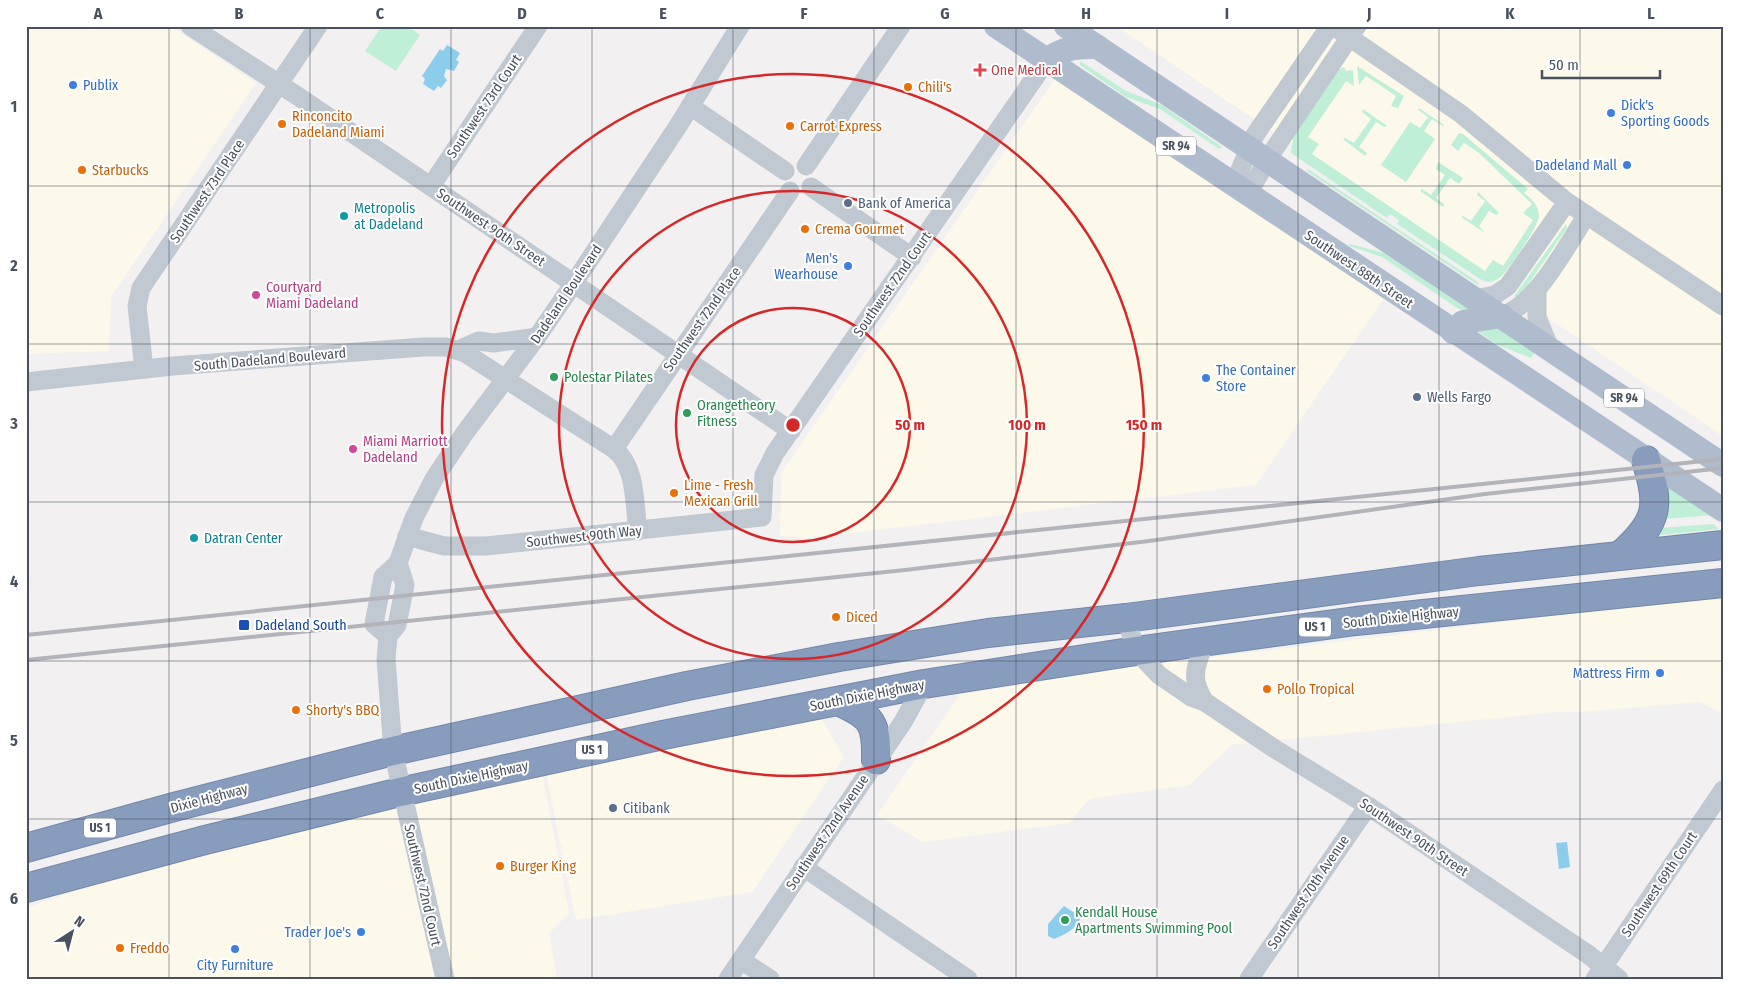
<svg xmlns="http://www.w3.org/2000/svg" width="1749" height="1005" font-family="'Fira Sans Condensed',sans-serif">
  <style>
    .commercial { fill: #fcf9ea }
    .green { fill: #bfefd7 }
    .water { fill: #8ccdec }
    .lines { fill: none; stroke-linecap: round; stroke-linejoin: round }
    .highway-casing { stroke: #7387aa; stroke-width: 30 }
    .minor { stroke: #c0c8d1; stroke-width: 19 }
    .major { stroke: #afbcce; stroke-width: 24 }
    .highway { stroke: #889cbe; stroke-width: 28 }
    .rail { stroke: #b2b4ba; stroke-width: 4 }
    .grid { fill: none; stroke: #48515d; stroke-width: 1; stroke-opacity: 0.55 }
    .ring { fill: none; stroke: #d62828; stroke-width: 2.5 }
    .health-dot { fill: #e0444e; stroke: #fff; stroke-width: 2 }
    .shop-dot { fill: #3f7fe0; stroke: #fff; stroke-width: 2 }
    .food-dot { fill: #e8710a; stroke: #fff; stroke-width: 2 }
    .service-dot { fill: #5c6f8a; stroke: #fff; stroke-width: 2 }
    .culture-dot { fill: #0f9aa8; stroke: #fff; stroke-width: 2 }
    .hotel-dot { fill: #d1479c; stroke: #fff; stroke-width: 2 }
    .leisure-dot { fill: #2e9e5b; stroke: #fff; stroke-width: 2 }
    .transit-dot { fill: #1a4fb4; stroke: #fff; stroke-width: 2 }
    .labels { text-anchor: middle; stroke-width: 4; stroke-linejoin: round; paint-order: stroke }
    .shield { fill: #fff; stroke: #7f858e; stroke-width: 1 }
    .shield-label { font-size: 12px; font-weight: bold; fill: #48515d }
    .health-label { font-size: 14px; fill: #be3a42; stroke: #fff; text-anchor: start }
    .shop-label { font-size: 14px; fill: #366cbe; stroke: #fff; text-anchor: end }
    .food-label { font-size: 14px; fill: #c56008; stroke: #fff; text-anchor: start }
    .street-label { font-size: 14px; fill: #48515d; stroke: #fff }
    .service-label { font-size: 14px; fill: #4e5e75; stroke: #fff; text-anchor: start }
    .culture-label { font-size: 14px; fill: #0d838f; stroke: #fff; text-anchor: start }
    .hotel-label { font-size: 14px; fill: #b23c85; stroke: #fff; text-anchor: start }
    .leisure-label { font-size: 14px; fill: #27864d; stroke: #fff; text-anchor: start }
    .transit-label { font-size: 14px; fill: #164399; stroke: #fff; text-anchor: start }
    .centre { fill: #d62828; stroke: #fff; stroke-width: 2.5 }
    .ring-label { font-size: 15px; text-anchor: middle; font-weight: bold; fill: #d62828; stroke: #fff; stroke-width: 4; stroke-linejoin: round; paint-order: stroke }
    .neatline { fill: none; stroke: #48515d; stroke-width: 2 }
    .grid-label { font-size: 16px; text-anchor: middle; font-weight: bold; fill: #48515d }
  </style>
  <rect width="100%" height="100%" fill="#f2f0f0"/>
  <g class="commercial">
    <path d="M26,26H170L256,83L111,297L109,351L26,354Z"/>
    <path d="M1116,26H1723V436L1174,65Z"/>
    <path d="M1057,76L1386,295L1256,485L809,538L780,536L781,473Z"/>
    <path d="M1723,595V714L1700,702L1581,712H1557L1231,745L1190,785L1089,799L1069,823L923,842L877,815L965,687Z"/>
    <path d="M820,716L844,757L752,892L576,920L546,773Z"/>
    <path d="M542,773L569,913L549,933L557,979H26V908L124,875Z"/>
  </g>
  <g class="green">
    <path d="M382,26H407L420,35L396,71L365,51Z"/>
    <path d="M1080,61L1126,91L1162,105L1222,147L1219,149L1160,109L1126,97L1080,65Z"/>
    <path d="M1357,66L1404,96L1398,108L1391,106L1396,96L1366,76L1359,85Z"/>
    <path d="M1344,67L1346,71L1353,70L1354,86L1346,81L1308,137L1319,144L1312,154L1485,271L1493,260L1503,266L1533,220L1523,213L1532,204L1479,153L1464,143L1458,151L1451,145L1459,133L1463,134L1528,189L1524,193C1532,199 1538,205 1539,215C1540,224 1507,274 1498,279C1492,283 1486,282 1480,279L1397,224L1399,220L1390,214L1387,218L1291,153L1293,137L1338,70Z"/>
    <path d="M1419,108L1444,125L1443,126L1432,119L1424,131L1435,139L1406,182L1381,165L1410,122L1420,128L1428,117L1418,110Z"/>
    <path d="M1363,109L1387,126L1384,127L1376,122L1359,147L1367,153L1365,156L1343,139L1345,138L1354,143L1371,119L1362,112Z"/>
    <path d="M1438,162L1463,178L1459,184L1450,178L1436,198L1444,204L1443,207L1420,191L1422,189L1431,195L1445,175L1436,169Z"/>
    <path d="M1308,169L1479,283L1478,285L1307,171Z"/>
    <path d="M1478,192L1499,213L1496,215L1489,211L1479,226L1485,233L1461,217L1463,216L1471,221L1485,201L1477,195Z"/>
    <path d="M1566,224L1567,228L1518,299L1514,296Z"/>
    <path d="M1350,244L1384,253L1471,311L1466,312L1457,308L1382,257L1349,246Z"/>
    <path d="M1494,326L1534,353L1531,358L1498,345L1476,330Z"/>
    <path d="M1666,486L1713,515L1664,519Z"/>
    <path d="M1713,524L1719,529L1661,535L1657,533L1659,528Z"/>
  </g>
  <g class="water">
    <path d="M447,45L460,53L456,60L459,62L454,71L446,69L444,76L447,80L441,88L438,86L434,91L423,84L425,79L422,76L440,49L443,51Z"/>
    <path d="M1567,842L1570,867L1559,869L1556,843Z"/>
    <path d="M1064,906L1081,917C1075,930 1066,934 1054,939L1048,936V924Z"/>
  </g>
  <g class="lines">
    <g class="highway-casing">
      <g id="highway">
        <path d="M1622,554C1659,521 1660,506 1646,460"/>
        <path d="M838,701C872,716 877,723 876,760"/>
        <path d="M26,848L174,807L393,751L687,686L839,657L988,633L1126,618L1479,571L1723,545"/>
        <path d="M26,888L205,840L400,792L663,735L924,684L1136,651L1356,621L1723,583"/>
      </g>
    </g>
    <g class="minor">
      <path d="M190,26L299,97L791,431"/>
      <path d="M1333,26L1461,114L1567,202L1723,306"/>
      <path d="M690,106L785,171"/>
      <path d="M806,166L901,26"/>
      <path d="M1234,184L1255,135L1330,26"/>
      <path d="M431,186L538,26"/>
      <path d="M811,187L912,257"/>
      <path d="M1248,193L1275,148L1357,26"/>
      <path d="M1537,289V317L1550,349"/>
      <path d="M1475,299L1495,295L1508,286L1567,202"/>
      <path d="M1502,316C1538,303 1566,246 1587,215"/>
      <path d="M458,350L479,341L494,343L537,337"/>
      <path d="M144,369L137,306L141,288L318,26"/>
      <path d="M26,382L173,366L423,347H446L465,353L614,449"/>
      <path d="M638,531C634,504 637,467 614,449L790,191"/>
      <path d="M407,536L444,546H486L762,517L764,475L775,453L1047,60"/>
      <path d="M398,563L405,585L397,625L388,636L386,659L393,751L445,979"/>
      <path d="M1126,618L1136,651L1159,675L1191,697L1205,702L1275,749L1368,806L1589,955L1619,979"/>
      <path d="M388,636L374,624L383,577L398,563L414,518L434,479L464,434L537,337L574,283L678,126L740,26"/>
      <path d="M1205,641C1196,667 1189,677 1205,702"/>
      <path d="M803,867L968,979"/>
      <path d="M741,960L770,979"/>
      <path d="M728,979L903,722L924,684"/>
      <path d="M1249,979L1368,806"/>
      <path d="M1595,979L1723,790"/>
    </g>
    <g class="major">
      <path d="M996,26L1723,510"/>
      <path d="M1066,26L1723,465"/>
      <path d="M1047,60C1064,47 1077,47 1098,47"/>
      <path d="M1453,332L1463,322L1502,316"/>
    </g>
    <use href="#highway" class="highway"/>
    <g class="rail">
      <path d="M26,635L1723,459"/>
      <path d="M26,660L905,570L1149,541L1485,494L1723,468"/>
    </g>
  </g>
  <path class="grid" d="M169,26V979M310,26V979M451,26V979M592,26V979M733,26V979M874,26V979M1016,26V979M1157,26V979M1298,26V979M1439,26V979M1580,26V979M26,186H1723M26,344H1723M26,502H1723M26,661H1723M26,819H1723"/>
  <g class="ring">
    <circle cx="793" cy="425" r="117"/>
    <circle cx="793" cy="425" r="234"/>
    <circle cx="793" cy="425" r="351"/>
  </g>
  <path class="health-dot" d="M977.5 62.5h5v5h5v5h-5v5h-5v-5h-5v-5h5z"/>
  <g class="shop-dot">
    <circle cx="73" cy="85" r="5"/>
    <circle cx="1611" cy="113" r="5"/>
    <circle cx="1627" cy="165" r="5"/>
    <circle cx="848" cy="266" r="5"/>
    <circle cx="1206" cy="378" r="5"/>
    <circle cx="1660" cy="673" r="5"/>
    <circle cx="361" cy="932" r="5"/>
    <circle cx="235" cy="949" r="5"/>
  </g>
  <g class="food-dot">
    <circle cx="908" cy="87" r="5"/>
    <circle cx="282" cy="124" r="5"/>
    <circle cx="790" cy="126" r="5"/>
    <circle cx="82" cy="170" r="5"/>
    <circle cx="805" cy="229" r="5"/>
    <circle cx="674" cy="493" r="5"/>
    <circle cx="836" cy="617" r="5"/>
    <circle cx="1267" cy="689" r="5"/>
    <circle cx="296" cy="710" r="5"/>
    <circle cx="500" cy="866" r="5"/>
    <circle cx="120" cy="948" r="5"/>
  </g>
  <g class="service-dot">
    <circle cx="848" cy="203" r="5"/>
    <circle cx="1417" cy="397" r="5"/>
    <circle cx="613" cy="808" r="5"/>
  </g>
  <g class="culture-dot">
    <circle cx="344" cy="216" r="5"/>
    <circle cx="194" cy="538" r="5"/>
  </g>
  <g class="hotel-dot">
    <circle cx="256" cy="295" r="5"/>
    <circle cx="353" cy="449" r="5"/>
  </g>
  <g class="leisure-dot">
    <circle cx="554" cy="377" r="5"/>
    <circle cx="687" cy="413" r="5"/>
    <circle cx="1065" cy="920" r="5"/>
  </g>
  <rect class="transit-dot" x="238" y="619" width="12" height="12" rx="2.5"/>
  <g class="labels">
    <g class="shield">
      <rect x="1156" y="136.5" width="40" height="19" rx="4"/>
      <rect x="1604" y="388.5" width="40" height="19" rx="4"/>
      <rect x="1299" y="617.5" width="32" height="19" rx="4"/>
      <rect x="576" y="740.5" width="32" height="19" rx="4"/>
      <rect x="84" y="818.5" width="32" height="19" rx="4"/>
    </g>
    <g class="shield-label">
      <text x="1176" y="150">SR 94</text>
      <text x="1624" y="402">SR 94</text>
      <text x="1315" y="631">US 1</text>
      <text x="592" y="754">US 1</text>
      <text x="100" y="832">US 1</text>
    </g>
    <g class="health-label">
      <text x="991" y="75">One Medical</text>
    </g>
    <g class="shop-label">
      <text x="83" y="90" text-anchor="start">Publix</text>
      <text x="1621" y="110" text-anchor="start">Dick's<tspan x="1621" dy="16">Sporting Goods</tspan></text>
      <text x="1617" y="170">Dadeland Mall</text>
      <text x="838" y="263">Men's<tspan x="838" dy="16">Wearhouse</tspan></text>
      <text x="1216" y="375" text-anchor="start">The Container<tspan x="1216" dy="16">Store</tspan></text>
      <text x="1650" y="678">Mattress Firm</text>
      <text x="351" y="937">Trader Joe's</text>
      <text x="235" y="970" text-anchor="middle">City Furniture</text>
    </g>
    <g class="food-label">
      <text x="918" y="92">Chili's</text>
      <text x="292" y="121">Rinconcito<tspan x="292" dy="16">Dadeland Miami</tspan></text>
      <text x="800" y="131">Carrot Express</text>
      <text x="92" y="175">Starbucks</text>
      <text x="815" y="234">Crema Gourmet</text>
      <text x="684" y="490">Lime - Fresh<tspan x="684" dy="16">Mexican Grill</tspan></text>
      <text x="846" y="622">Diced</text>
      <text x="1277" y="694">Pollo Tropical</text>
      <text x="306" y="715">Shorty's BBQ</text>
      <text x="510" y="871">Burger King</text>
      <text x="130" y="953">Freddo</text>
    </g>
    <g class="street-label">
      <text transform="translate(484 106) rotate(-56)" y="5">Southwest 73rd Court</text>
      <text transform="translate(207 191) rotate(-56)" y="5">Southwest 73rd Place</text>
      <text transform="translate(491 227) rotate(34)" y="5">Southwest 90th Street</text>
      <text transform="translate(1359 269) rotate(34)" y="5">Southwest 88th Street</text>
      <text transform="translate(892 284) rotate(-55)" y="5">Southwest 72nd Court</text>
      <text transform="translate(566 294) rotate(-56)" y="5">Dadeland Boulevard</text>
      <text transform="translate(702 319) rotate(-55)" y="5">Southwest 72nd Place</text>
      <text transform="translate(270 359) rotate(-5)" y="5">South Dadeland Boulevard</text>
      <text transform="translate(584 536) rotate(-6)" y="5">Southwest 90th Way</text>
      <text transform="translate(1401 617) rotate(-6)" y="5">South Dixie Highway</text>
      <text transform="translate(867 695) rotate(-11)" y="5">South Dixie Highway</text>
      <text transform="translate(471 777) rotate(-12)" y="5">South Dixie Highway</text>
      <text transform="translate(209 798) rotate(-15)" y="5">Dixie Highway</text>
      <text transform="translate(827 832) rotate(-56)" y="5">Southwest 72nd Avenue</text>
      <text transform="translate(1414 837) rotate(34)" y="5">Southwest 90th Street</text>
      <text transform="translate(1659 884) rotate(-56)" y="5">Southwest 69th Court</text>
      <text transform="translate(423 885) rotate(77)" y="5">Southwest 72nd Court</text>
      <text transform="translate(1308 892) rotate(-56)" y="5">Southwest 70th Avenue</text>
    </g>
    <g class="service-label">
      <text x="858" y="208">Bank of America</text>
      <text x="1427" y="402">Wells Fargo</text>
      <text x="623" y="813">Citibank</text>
    </g>
    <g class="culture-label">
      <text x="354" y="213">Metropolis<tspan x="354" dy="16">at Dadeland</tspan></text>
      <text x="204" y="543">Datran Center</text>
    </g>
    <g class="hotel-label">
      <text x="266" y="292">Courtyard<tspan x="266" dy="16">Miami Dadeland</tspan></text>
      <text x="363" y="446">Miami Marriott<tspan x="363" dy="16">Dadeland</tspan></text>
    </g>
    <g class="leisure-label">
      <text x="564" y="382">Polestar Pilates</text>
      <text x="697" y="410">Orangetheory<tspan x="697" dy="16">Fitness</tspan></text>
      <text x="1075" y="917">Kendall House<tspan x="1075" dy="16">Apartments Swimming Pool</tspan></text>
    </g>
    <g class="transit-label">
      <text x="255" y="630">Dadeland South</text>
    </g>
  </g>
  <circle cx="793" cy="425" r="8" class="centre"/>
  <g class="ring-label">
    <text x="910" y="430">50 m</text>
    <text x="1027" y="430">100 m</text>
    <text x="1144" y="430">150 m</text>
  </g>
  <rect width="1749" height="1005" fill="none" stroke="#ffffff" stroke-width="55"/>
  <g transform="translate(72 932) rotate(36)" stroke="#ffffff" stroke-width="4" paint-order="stroke">
  <path d="M0-4L9 19L0 12L-9 19Z" fill="#48515d"/>
  <text y="-8" font-size="14" font-weight="bold" text-anchor="middle" fill="#48515d">N</text>
  </g>
  <path d="M1542 70v8h118v-8" fill="none" stroke="#48515d" stroke-width="2.5"/>
  <text x="1549" y="70" font-size="15" fill="#48515d" stroke="#ffffff" stroke-width="4" paint-order="stroke">50 m</text>
  <rect x="28" y="28" width="1694" height="950" class="neatline"/>
  <g class="grid-label">
    <text x="98" y="19">A</text>
    <text x="239" y="19">B</text>
    <text x="380" y="19">C</text>
    <text x="522" y="19">D</text>
    <text x="663" y="19">E</text>
    <text x="804" y="19">F</text>
    <text x="945" y="19">G</text>
    <text x="1086" y="19">H</text>
    <text x="1227" y="19">I</text>
    <text x="1369" y="19">J</text>
    <text x="1510" y="19">K</text>
    <text x="1651" y="19">L</text>
    <text x="14" y="112">1</text>
    <text x="14" y="271">2</text>
    <text x="14" y="429">3</text>
    <text x="14" y="587">4</text>
    <text x="14" y="746">5</text>
    <text x="14" y="904">6</text>
  </g>
</svg>
